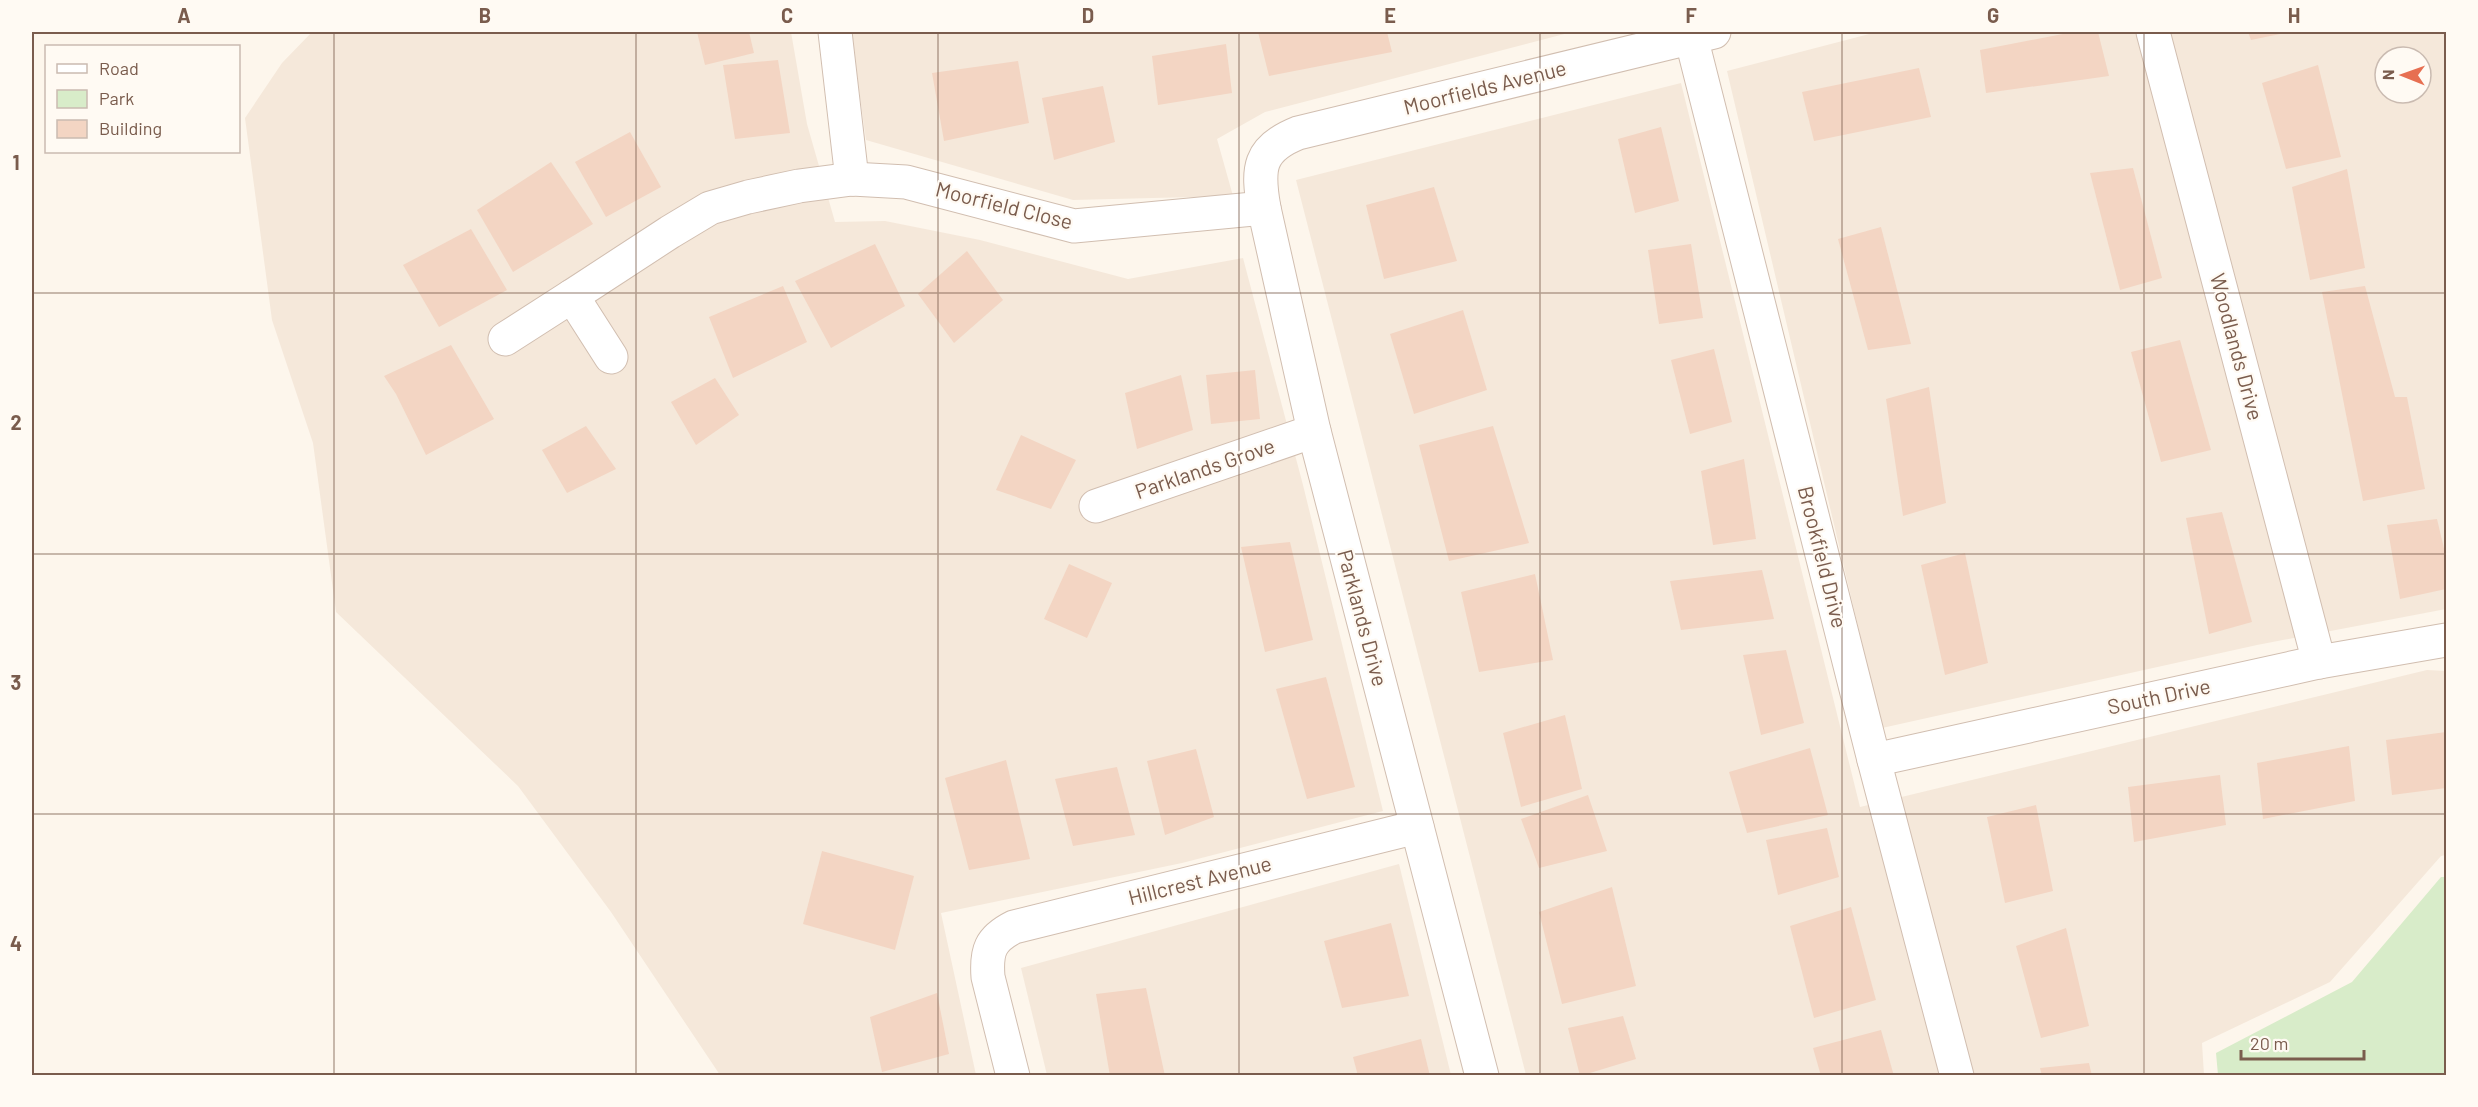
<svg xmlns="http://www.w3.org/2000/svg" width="2478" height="1107" font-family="Barlow,sans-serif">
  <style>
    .residential { fill: #f5e8da; fill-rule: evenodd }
    .green { fill: #d8ecc9 }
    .building { fill: #f3d5c3 }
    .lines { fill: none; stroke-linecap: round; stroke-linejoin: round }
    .street-casing { stroke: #d1beb0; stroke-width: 35 }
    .street { stroke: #fff; stroke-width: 33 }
    .grid { fill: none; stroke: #7a5c4d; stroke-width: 1.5; stroke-opacity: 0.55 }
    .labels { text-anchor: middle; stroke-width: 4.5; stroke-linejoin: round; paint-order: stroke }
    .street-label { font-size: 21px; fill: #7a5c4d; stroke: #fffaf3 }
    .neatline { fill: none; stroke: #7a5c4d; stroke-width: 2 }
    .grid-label { font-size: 20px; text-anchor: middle; font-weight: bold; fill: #7a5c4d }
  </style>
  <rect width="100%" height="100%" fill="#fdf6ec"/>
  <g class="residential">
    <path d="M312,32H791L807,124L835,222L885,221L980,240L1128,279L1243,258L1303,485L1383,811L1182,863L941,913L976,1075H720L611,912L518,786L336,612L313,443L272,320L245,118L282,63Z"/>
    <path d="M851,32H1572L1265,112L1217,139L1233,196L1073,200L866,140Z"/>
    <path d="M1877,32H2446V609L2257,645L1882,728L1727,71ZM2385,57H2421V93H2385Z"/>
    <path d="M1681,83L1860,807L2427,670L2446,671V855L2441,856L2330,982L2202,1043L2204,1075H1526L1296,180Z"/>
    <path d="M1399,864L1451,1075H1047L1021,968Z"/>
  </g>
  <path class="green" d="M2441,877H2446V1075H2218L2216,1053L2352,982Z"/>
  <g class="building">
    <path d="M697,32H749L754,53L705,65Z"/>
    <path d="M1258,32H1387L1392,52L1269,76Z"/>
    <path d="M2073,32H2098L2109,76L1986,93L1980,50Z"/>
    <path d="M2248,32H2285V33L2251,40Z"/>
    <path d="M1226,44L1232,93L1158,105L1152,56Z"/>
    <path d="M778,60L790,133L735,139L723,65Z"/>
    <path d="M1018,61L1029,123L944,141L932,73Z"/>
    <path d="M2318,65L2341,157L2286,169L2262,83Z"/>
    <path d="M1919,68L1931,117L1814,141L1802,92Z"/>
    <path d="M1103,86L1115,142L1054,160L1042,98Z"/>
    <path d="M1661,127L1679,201L1635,213L1618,139Z"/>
    <path d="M630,132L661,187L606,217L575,162Z"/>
    <path d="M551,162L593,224L513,272L477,210Z"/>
    <path d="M2133,168L2162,278L2120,290L2090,173Z"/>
    <path d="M2347,169L2365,268L2310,280L2292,187Z"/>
    <path d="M1434,187L1457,261L1384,279L1366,205Z"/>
    <path d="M1881,227L1911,344L1868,350L1838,239Z"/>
    <path d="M471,229L507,290L439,327L403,265Z"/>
    <path d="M875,244L905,306L831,348L795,281Z"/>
    <path d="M1691,244L1703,318L1659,324L1648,250Z"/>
    <path d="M967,251L1003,300L954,343L918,294Z"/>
    <path d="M783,286L807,342L733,378L709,317Z"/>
    <path d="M2365,286L2395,397H2407L2425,489L2363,501L2322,292Z"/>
    <path d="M1463,310L1487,390L1414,414L1390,334Z"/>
    <path d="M2180,340L2211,450L2161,462L2131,352Z"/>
    <path d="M451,345L494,419L426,455L396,394L384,376Z"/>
    <path d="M1714,349L1732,422L1690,434L1671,360Z"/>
    <path d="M1255,370L1260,419L1211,424L1206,375Z"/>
    <path d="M1181,375L1193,430L1137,449L1125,393Z"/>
    <path d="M715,378L739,415L696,445L671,402Z"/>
    <path d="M1929,387L1946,503L1903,516L1886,399Z"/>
    <path d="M586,426L616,469L567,493L542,450Z"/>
    <path d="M1493,426L1529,543L1449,561L1419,445Z"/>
    <path d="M1021,435L1076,460L1051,509L996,490Z"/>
    <path d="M1744,459L1756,539L1713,545L1701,471Z"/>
    <path d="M2222,512L2252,622L2209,634L2186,518Z"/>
    <path d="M2437,519L2446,557V589L2400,599L2387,525Z"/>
    <path d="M1290,542L1313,640L1265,652L1241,547Z"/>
    <path d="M1965,553L1988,663L1945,675L1921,565Z"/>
    <path d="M1069,564L1112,583L1087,638L1044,619Z"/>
    <path d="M1762,570L1774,619L1681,630L1670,581Z"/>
    <path d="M1535,574L1553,660L1479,672L1461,592Z"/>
    <path d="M1786,650L1804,723L1761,735L1743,655Z"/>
    <path d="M1326,677L1355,787L1307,799L1276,689Z"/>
    <path d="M1565,715L1582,789L1521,807L1503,733Z"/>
    <path d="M2446,732V788L2392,795L2386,740Z"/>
    <path d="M2349,746L2355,801L2263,819L2257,763Z"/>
    <path d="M1810,748L1828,815L1747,833L1729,772Z"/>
    <path d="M1196,749L1214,817L1165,835L1147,761Z"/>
    <path d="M1006,760L1030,859L969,870L945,778Z"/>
    <path d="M1117,767L1135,835L1073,846L1055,779Z"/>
    <path d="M2220,775L2226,825L2134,842L2128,787Z"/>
    <path d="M1588,795L1607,851L1539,868L1521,819Z"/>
    <path d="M2036,805L2053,891L2005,903L1987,817Z"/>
    <path d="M1827,828L1839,877L1778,895L1766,840Z"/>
    <path d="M822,851L914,876L895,950L803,924Z"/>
    <path d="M1612,887L1636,986L1562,1004L1539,912Z"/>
    <path d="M1851,907L1876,1000L1814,1018L1790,926Z"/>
    <path d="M1391,923L1409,996L1342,1008L1324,941Z"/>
    <path d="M2066,928L2089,1026L2041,1038L2016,946Z"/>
    <path d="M1146,988L1165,1076H1110L1096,994Z"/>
    <path d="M937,993L949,1054L882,1072L870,1017Z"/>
    <path d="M1623,1016L1636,1059L1580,1076L1568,1028Z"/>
    <path d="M1881,1030L1894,1076H1821L1813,1048Z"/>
    <path d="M1421,1039L1430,1076H1358L1353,1057Z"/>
    <path d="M2089,1063L2092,1076H2042L2040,1068Z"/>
  </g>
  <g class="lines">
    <g class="street-casing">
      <g id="street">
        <path d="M835,32L852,179"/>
        <path d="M2153,32L2319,662"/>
        <path d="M1691,37L1874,760L1957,1076"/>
        <path d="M572,296L670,232L710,208L748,197L799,186L852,179L906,182L1074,226L1264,208"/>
        <path d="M505,339L572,296L611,357"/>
        <path d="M1096,506L1314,431"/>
        <path d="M1874,760L2319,662L2446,640"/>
        <path d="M1013,1076L988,977C986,951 990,939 1014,927L1417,827"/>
        <path d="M1482,1076L1314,431L1264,208C1257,169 1258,149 1298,133L1714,32"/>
      </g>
    </g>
    <use href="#street" class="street"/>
  </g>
  <path class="grid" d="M334,32V1076M636,32V1076M938,32V1076M1239,32V1076M1540,32V1076M1842,32V1076M2144,32V1076M32,293H2446M32,554H2446M32,814H2446"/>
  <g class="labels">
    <g class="street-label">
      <text transform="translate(1485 88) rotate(-14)" y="7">Moorfields Avenue</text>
      <text transform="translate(1004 206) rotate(14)" y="7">Moorfield Close</text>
      <text transform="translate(2236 347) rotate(75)" y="7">Woodlands Drive</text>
      <text transform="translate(1205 469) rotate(-19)" y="7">Parklands Grove</text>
      <text transform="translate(1822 557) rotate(76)" y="7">Brookfield Drive</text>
      <text transform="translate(1362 618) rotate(75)" y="7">Parklands Drive</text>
      <text transform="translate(2159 697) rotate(-12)" y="7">South Drive</text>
      <text transform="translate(1200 881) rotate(-14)" y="7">Hillcrest Avenue</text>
    </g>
  </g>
  <rect width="2478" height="1107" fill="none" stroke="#fffaf3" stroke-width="66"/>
  <rect x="45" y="45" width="195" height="108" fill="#fffaf3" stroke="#cabbb1" stroke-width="1.5"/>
  <rect x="57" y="64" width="30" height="9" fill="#ffffff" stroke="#cabbb1" stroke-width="1.5"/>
  <text x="99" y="75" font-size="18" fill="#7a5c4d">Road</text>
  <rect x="57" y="90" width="30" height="18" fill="#d8ecc9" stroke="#cabbb1" stroke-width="1.5"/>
  <text x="99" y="105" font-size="18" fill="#7a5c4d">Park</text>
  <rect x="57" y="120" width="30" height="18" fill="#f3d5c3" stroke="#cabbb1" stroke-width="1.5"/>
  <text x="99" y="135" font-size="18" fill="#7a5c4d">Building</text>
  <g transform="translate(2403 75) rotate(271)"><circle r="28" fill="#fffaf3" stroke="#cabbb1" stroke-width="1.5"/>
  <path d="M0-4.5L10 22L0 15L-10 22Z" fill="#e76f51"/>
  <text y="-9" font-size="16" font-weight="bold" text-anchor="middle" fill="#7a5c4d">N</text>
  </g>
  <path d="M2241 1050v9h123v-9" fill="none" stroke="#7a5c4d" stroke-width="3"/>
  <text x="2250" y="1050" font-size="18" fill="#7a5c4d" stroke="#fffaf3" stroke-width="4.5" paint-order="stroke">20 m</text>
  <rect x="33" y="33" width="2412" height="1041" class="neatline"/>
  <g class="grid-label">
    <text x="184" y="23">A</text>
    <text x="485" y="23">B</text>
    <text x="787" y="23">C</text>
    <text x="1088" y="23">D</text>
    <text x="1390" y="23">E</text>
    <text x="1691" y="23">F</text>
    <text x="1993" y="23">G</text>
    <text x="2294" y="23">H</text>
    <text x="16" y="170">1</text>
    <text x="16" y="430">2</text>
    <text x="16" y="690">3</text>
    <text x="16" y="951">4</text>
  </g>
</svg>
